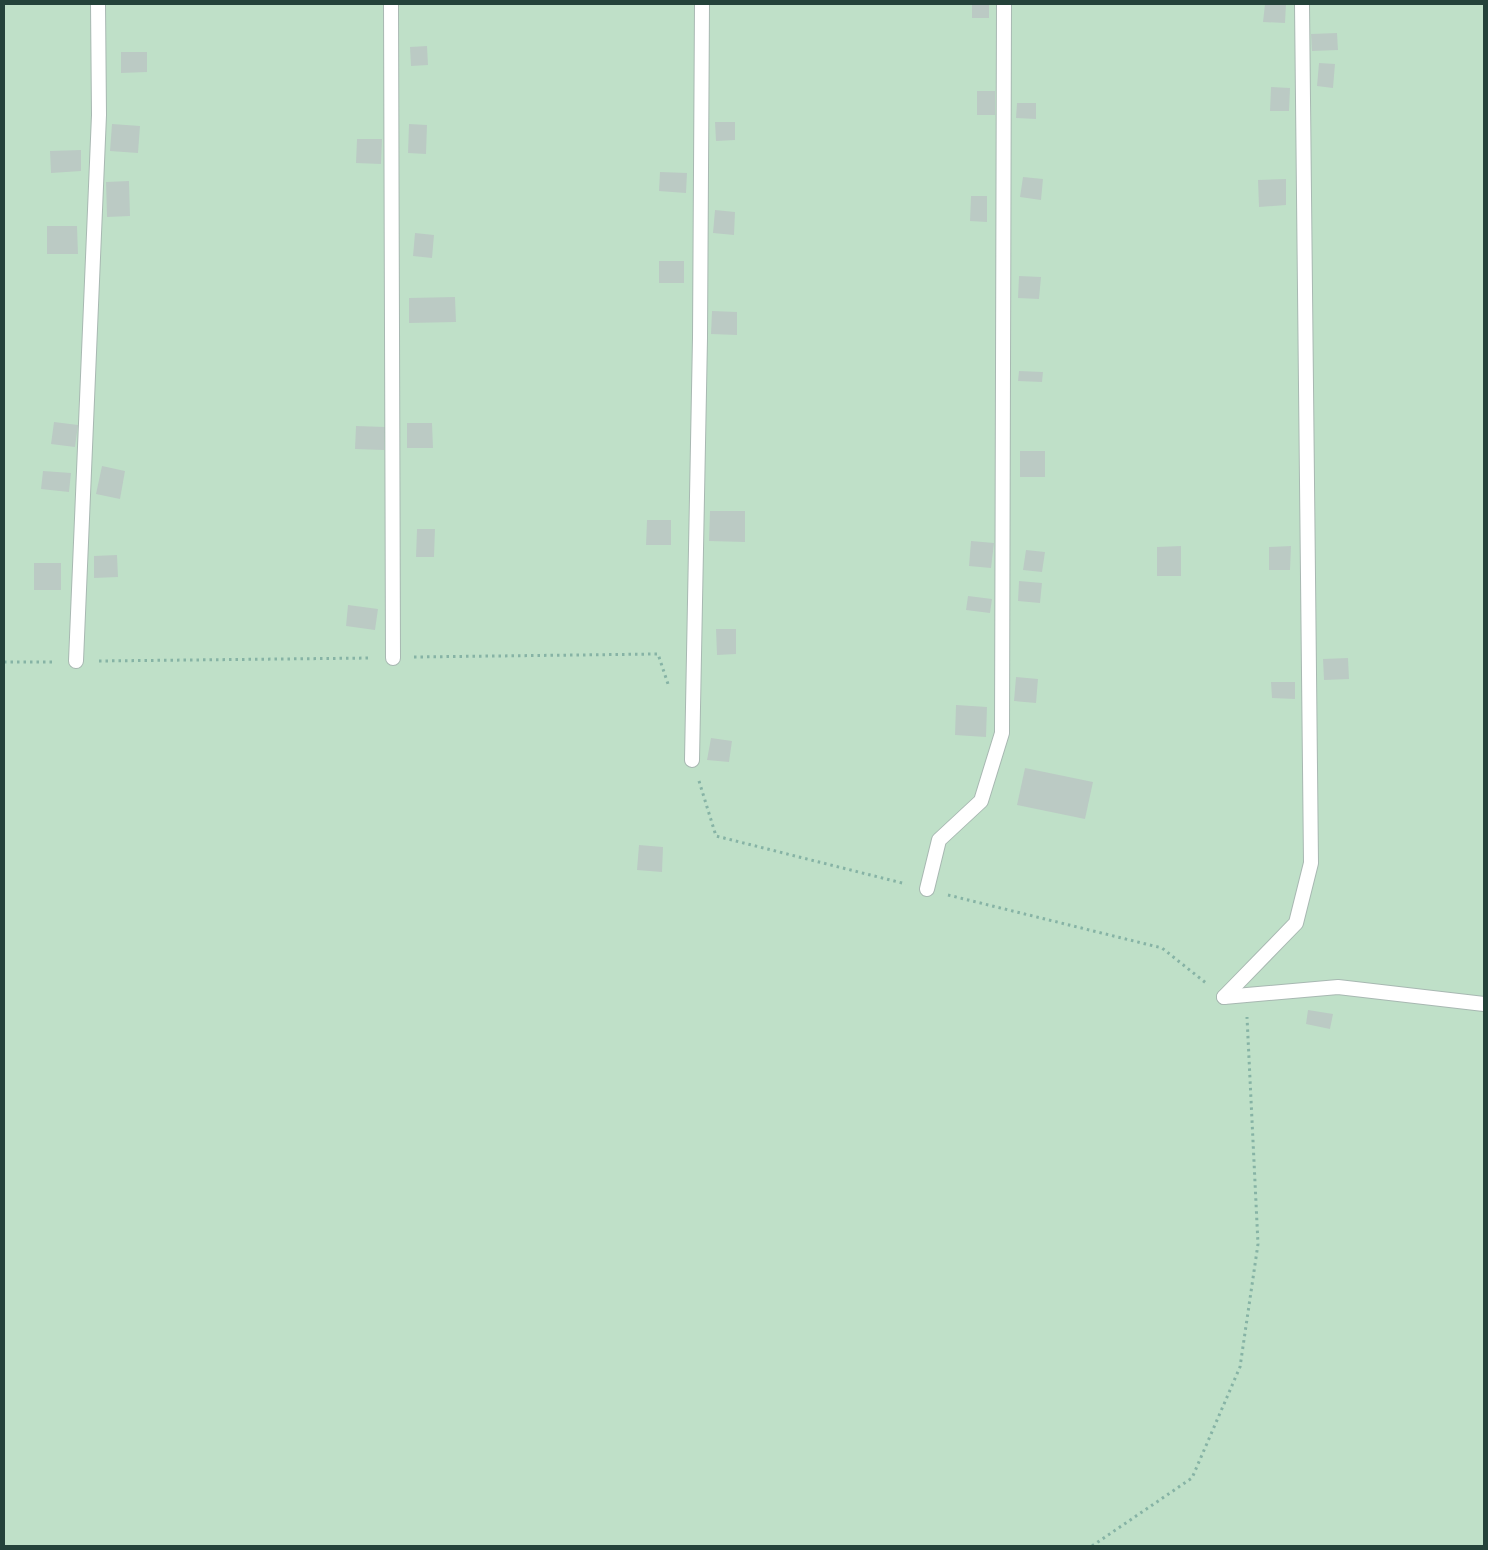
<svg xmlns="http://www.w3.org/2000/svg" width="1488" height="1550" font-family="'Nunito Sans',sans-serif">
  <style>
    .green { fill: #bfe0c8 }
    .building { fill: #bbcac4 }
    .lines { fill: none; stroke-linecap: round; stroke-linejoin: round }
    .lane-casing { stroke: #a8b8b2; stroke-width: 16 }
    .path { stroke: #86b3a5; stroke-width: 3; stroke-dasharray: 2.5 4; stroke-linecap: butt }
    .lane { stroke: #fff; stroke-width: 14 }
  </style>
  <rect width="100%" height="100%" fill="#e6efeb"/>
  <rect class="green" x="4" y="4" width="1480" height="1542"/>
  <g class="building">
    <rect x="972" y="4" width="17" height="14"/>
    <path d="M1265,4H1286L1285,23L1263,22Z"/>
    <path d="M1337,33L1338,50L1312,51L1311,34Z"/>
    <path d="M427,46L428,65L411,66L410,47Z"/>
    <path d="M121,52H147V72L121,73Z"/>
    <path d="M1319,63L1335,64L1333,88L1317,86Z"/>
    <path d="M1271,87L1290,88L1289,111H1270Z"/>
    <rect x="977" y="91" width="18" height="24"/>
    <path d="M1017,103H1036V119L1016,118Z"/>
    <path d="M715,122H735V140L716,141Z"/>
    <path d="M112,124L140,126L138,153L110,151Z"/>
    <path d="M409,124L427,125L426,154L408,153Z"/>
    <path d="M357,139H382L381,164L356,163Z"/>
    <path d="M81,150V171L51,173L50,151Z"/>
    <path d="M660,172L687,173L686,193L659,191Z"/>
    <path d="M1023,177L1043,179L1041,200L1020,197Z"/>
    <path d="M1286,179V205L1259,207L1258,180Z"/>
    <path d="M129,181L130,216L107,217L106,182Z"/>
    <path d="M971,196H987V222L970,221Z"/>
    <path d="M715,210L735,212L734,235L713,233Z"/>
    <path d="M47,226H77L78,254H47Z"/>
    <path d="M415,233L434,235L432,258L413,256Z"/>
    <rect x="659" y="261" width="25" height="22"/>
    <path d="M1019,276L1041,277L1039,299L1018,298Z"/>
    <path d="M455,297L456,322L409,323V298Z"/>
    <path d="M712,311L737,312V335L711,334Z"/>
    <path d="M1019,371L1043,372L1042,382L1018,381Z"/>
    <path d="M54,422L78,425L75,447L51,444Z"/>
    <path d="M407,423H432L433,448H407Z"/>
    <path d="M356,426L385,427L384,450L355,449Z"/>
    <rect x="1020" y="451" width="25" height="26"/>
    <path d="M102,466L125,471L120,499L96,494Z"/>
    <path d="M43,471L71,473L69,492L41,489Z"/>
    <path d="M710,511H745V542L709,541Z"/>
    <path d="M647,520H671V545H646Z"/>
    <path d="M417,529H435L434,557H416Z"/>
    <path d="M971,541L994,543L991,568L969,566Z"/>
    <path d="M1181,546V576H1157V547Z"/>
    <path d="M1291,546L1290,570H1269V547Z"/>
    <path d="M1026,550L1045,552L1042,572L1023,570Z"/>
    <path d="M117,555L118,577L94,578V556Z"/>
    <rect x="34" y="563" width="27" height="27"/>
    <path d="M1019,581L1042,583L1040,603L1018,601Z"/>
    <path d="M968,596L992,599L990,613L966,610Z"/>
    <path d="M348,605L378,609L375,630L346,626Z"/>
    <path d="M716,629H736V654L717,655Z"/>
    <path d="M1348,658L1349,679L1324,680L1323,659Z"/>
    <path d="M1016,677L1038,679L1036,703L1014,701Z"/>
    <path d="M1271,682H1295V699L1272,698Z"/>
    <path d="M956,705L987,707L986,737L955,735Z"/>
    <path d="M711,738L732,741L729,762L707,760Z"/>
    <path d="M1025,768L1093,782L1085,819L1017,805Z"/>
    <path d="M639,845L663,847L662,872L637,870Z"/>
    <path d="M1308,1010L1333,1014L1330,1029L1306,1024Z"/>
  </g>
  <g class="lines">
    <g class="lane-casing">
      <g id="lane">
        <path d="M391,4L393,658"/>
        <path d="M76,661L99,115L98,4"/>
        <path d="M692,760L700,338L702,4"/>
        <path d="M927,889L939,840L981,801L1002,733L1004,4"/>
        <path d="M1224,997L1296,923L1311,863L1302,4"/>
        <path d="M1224,997L1338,987L1484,1004"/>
      </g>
    </g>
    <g class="path">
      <path d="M414,657L658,654L669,687"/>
      <path d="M99,661L371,658"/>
      <path d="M4,662H53"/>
      <path d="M699,781L716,836L906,884"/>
      <path d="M948,895L1162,948L1206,983"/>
      <path d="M1092,1546L1192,1478L1240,1367L1258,1244L1247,1017"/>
    </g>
    <use href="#lane" class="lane"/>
  </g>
  <rect width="1488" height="1550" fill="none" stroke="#24423a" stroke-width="10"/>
</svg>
